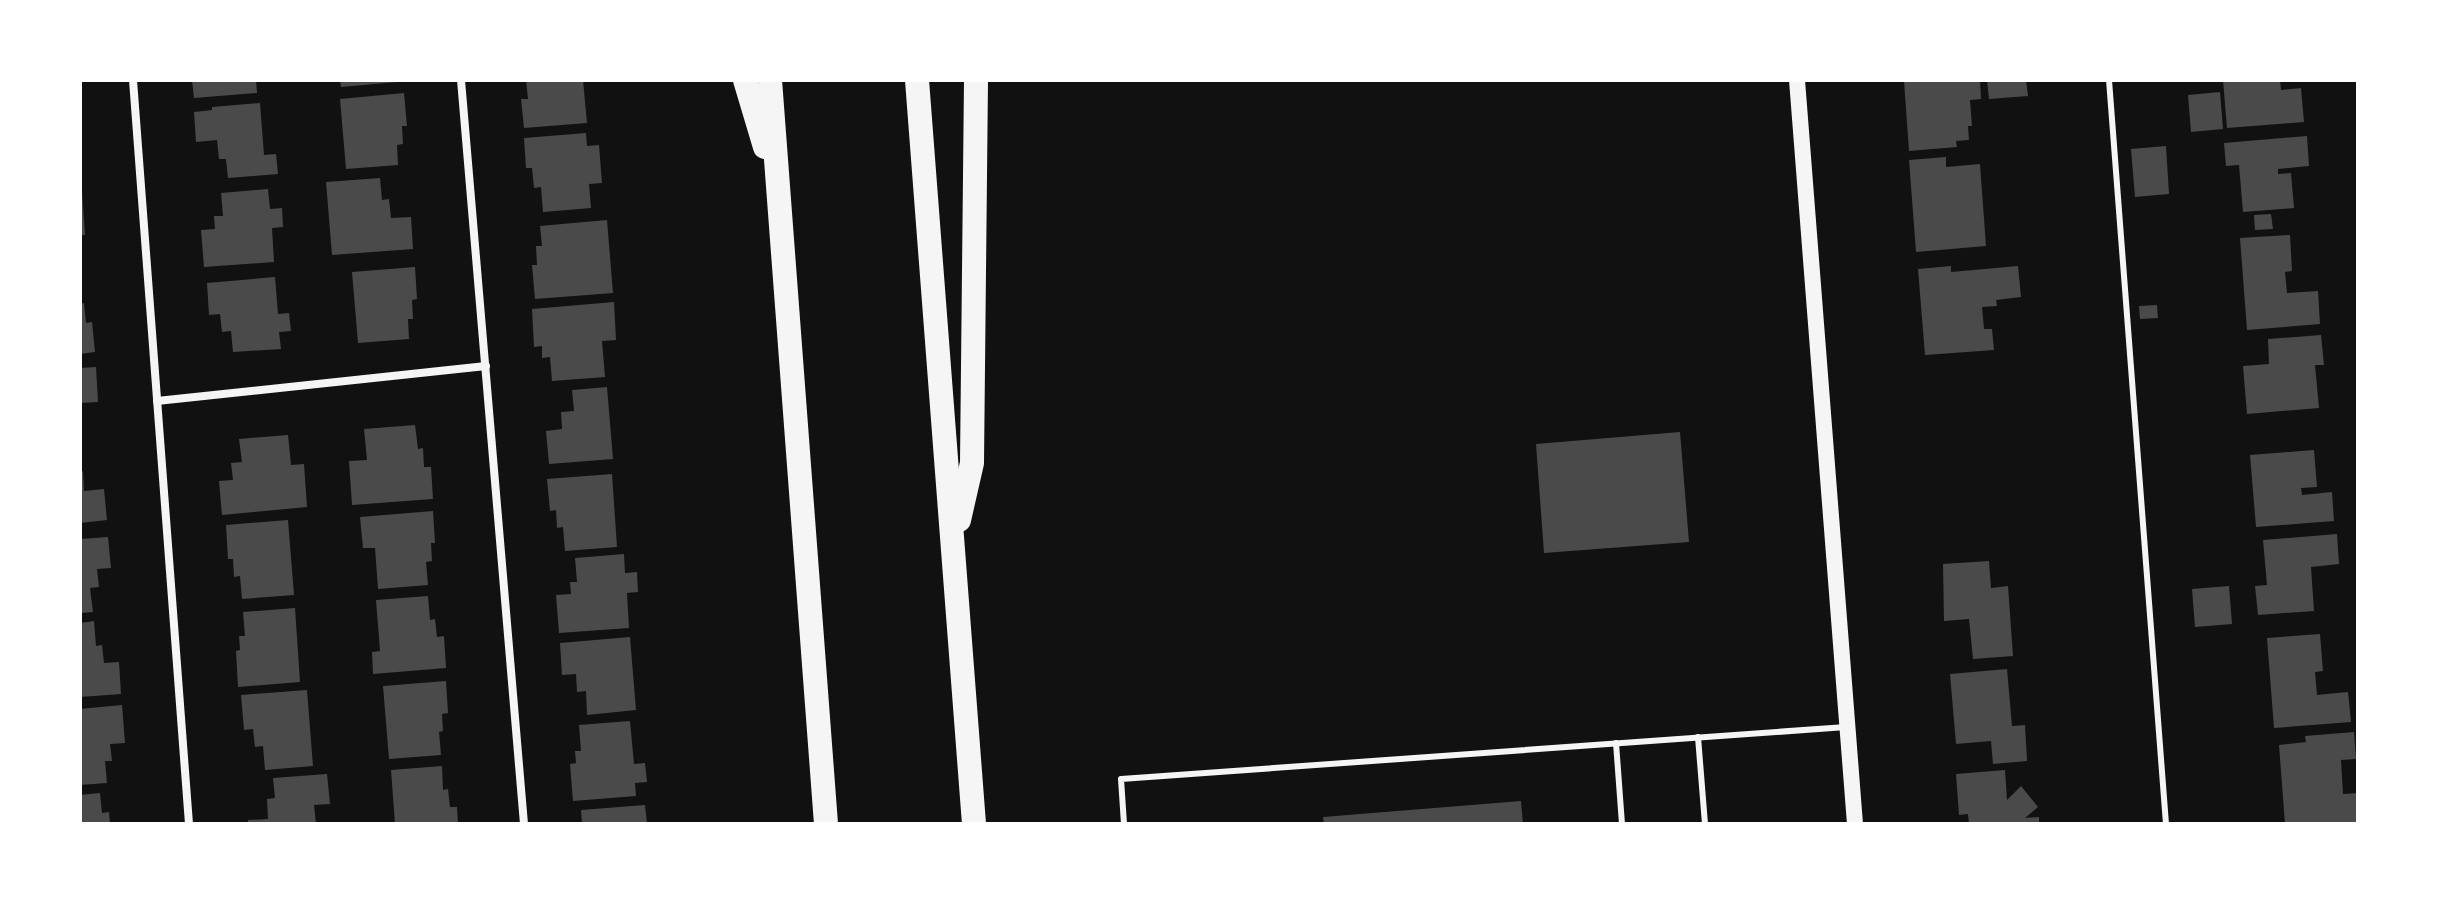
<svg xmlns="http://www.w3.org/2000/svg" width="2438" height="904" font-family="'Exo 2',sans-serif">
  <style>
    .building { fill: #4a4a4a }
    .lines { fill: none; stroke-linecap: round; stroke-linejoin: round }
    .service { stroke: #f5f5f5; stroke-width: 6 }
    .minor { stroke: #f5f5f5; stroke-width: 8 }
    .secondary { stroke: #f5f5f5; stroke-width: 16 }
    .motorway { stroke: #f5f5f5; stroke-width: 24 }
  </style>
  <rect width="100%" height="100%" fill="#111"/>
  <g class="building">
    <path d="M192,80H256L257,93L194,98Z"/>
    <path d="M340,80H397V82L341,87Z"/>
    <path d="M526,80H583L587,123L524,128L521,99H528Z"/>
    <path d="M1980,80L1981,99L1970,100L1972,126H1968L1969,140L1956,141L1957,147L1909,151L1904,81Z"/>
    <path d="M1987,80H2026L2028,96L1989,99Z"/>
    <path d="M2223,80H2280L2281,90L2301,88L2304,122L2227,128Z"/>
    <path d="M2220,92L2223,129L2191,132L2188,95Z"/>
    <path d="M404,93L407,126H402L403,144L397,145L398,165L346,169L340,99Z"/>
    <path d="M260,103L264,155L276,154L278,174L228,178L226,159H219L217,140L196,142L194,112L212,110V107Z"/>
    <path d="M586,133L587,146L599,145L602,183L589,184L591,208L543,212L541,187L534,188L532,168H526L524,138Z"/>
    <path d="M2307,136L2309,166L2278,169V174L2291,173L2294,208L2243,212L2239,165L2226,166L2224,143Z"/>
    <path d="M2166,146L2169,194L2135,197L2131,149Z"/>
    <path d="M1946,157V167L1980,164L1986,246L1916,252L1909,160Z"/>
    <path d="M380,178L382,200L389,199L391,218L411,217L413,249L332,255L326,182Z"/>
    <path d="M268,189L270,209L282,208L283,227L272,228L274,262L204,267L201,230L215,229L214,216H223L221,193Z"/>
    <path d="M80,191H82L85,235H80Z"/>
    <path d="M2271,214L2273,229L2255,230L2254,215Z"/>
    <path d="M607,220L613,293L535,299L532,265H537L536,246H542L540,226Z"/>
    <path d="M2290,235L2292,271L2285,272L2287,293L2318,291L2320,324L2247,330L2240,238Z"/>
    <path d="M1951,266V272L2018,266L2021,297L1996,300L1997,306L1982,307L1984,329H1992L1994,350L1925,355L1918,269Z"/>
    <path d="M415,267L417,299L412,300L413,319H408L409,339L358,343L352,272Z"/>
    <path d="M275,277L278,314L289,313L291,331L279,332L281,349L233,352L231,331L222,332L220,314L209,315L207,283Z"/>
    <path d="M614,302L616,340L602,341L605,377L552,381L550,357L542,358V346L534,347L532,309Z"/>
    <path d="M84,303L86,323L92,322L95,352L80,354V304Z"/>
    <path d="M2157,305L2158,318L2140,319L2139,306Z"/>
    <path d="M2321,335L2324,365H2315L2319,408L2247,414L2243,366L2269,364L2268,339Z"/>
    <path d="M96,367L98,402L80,403V368Z"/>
    <path d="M607,387L613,459L549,464L546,431L562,429L561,412L574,411L572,390Z"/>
    <path d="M415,425L418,449L423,448L424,467H431L433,499L352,505L349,461L367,460L364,429Z"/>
    <path d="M1680,432L1689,542L1544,553L1536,444Z"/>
    <path d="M288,435L291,465L304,464L307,507L222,515L219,481L233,480L231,463L242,462L239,439Z"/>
    <path d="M2314,450L2317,487L2301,488L2302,495L2332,492L2334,521L2256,527L2250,455Z"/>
    <path d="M83,471L84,491L104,489L107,520L80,523V472Z"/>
    <path d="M612,474L617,547L565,551L563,527L557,528L556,510L550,511L547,479Z"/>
    <path d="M433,511L435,543H431L432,561L426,562L428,585L378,589L375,548H363L360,517Z"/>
    <path d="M288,520L294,595L242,599L240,576L234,577L233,559H228L226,525Z"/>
    <path d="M2337,534L2339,564L2311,567L2314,611L2258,615L2255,586L2267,585L2263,540Z"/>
    <path d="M108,537L111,568L97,569L99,587L90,588L93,612L80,613V539Z"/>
    <path d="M624,554L625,573L637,572L638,592L627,593L629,628L559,633L556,595L571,594L570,582H577L575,558Z"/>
    <path d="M1989,561L1991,588L2008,586L2013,656L1973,659L1969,619L1944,621L1943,564Z"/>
    <path d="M2229,586L2232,624L2195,627L2192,589Z"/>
    <path d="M428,596L430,620L435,619L437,637L444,636L446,668L373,674L372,652L380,651L376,600Z"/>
    <path d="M295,608L300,682L238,687L236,651L240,650L239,636H245L243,612Z"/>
    <path d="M94,621L96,646L102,645L104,663L119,662L121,694L80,697V623Z"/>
    <path d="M2320,634L2323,671L2315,672L2317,695L2348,692L2351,722L2274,728L2267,638Z"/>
    <path d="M630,637L636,710L587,715L586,691L577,692L576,674L562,675L560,643Z"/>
    <path d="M2007,669L2012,726L2025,725L2027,761L1993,764L1991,741L1956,744L1950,674Z"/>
    <path d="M446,681L448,713L442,714L443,731L439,732L441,755L389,759L383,686Z"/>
    <path d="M307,690L313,766L265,770L263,746L255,747L253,729L244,730L241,695Z"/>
    <path d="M122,705L125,743L110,744L112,761H105L107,783L80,785V709Z"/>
    <path d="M630,721L634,764L645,763L647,782L635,783L636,796L573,801L570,764L576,763L575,751H581L579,725Z"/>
    <path d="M2354,732L2356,759L2341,760L2343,794L2358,793V824H2285L2279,745L2306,742L2305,736Z"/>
    <path d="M442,766L443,790L448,789L450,807H457L458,824H395L391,770Z"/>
    <path d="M2005,770L2007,800L2021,786L2038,807L2025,818L2039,817V824H1969L1968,814L1959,815L1956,774Z"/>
    <path d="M327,774L330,804L314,805L316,824H248V820L268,819L267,799L275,798L273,778Z"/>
    <path d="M100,793L102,813L109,812L110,824H80V795Z"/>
    <path d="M1521,801L1523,824H1324L1323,817Z"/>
    <path d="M645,805L647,824H582L581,810Z"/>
  </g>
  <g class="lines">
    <g class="service">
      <path d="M2109,80L2166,824"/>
      <path d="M1698,737L1705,824"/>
      <path d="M1616,743L1622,824"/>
      <path d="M1124,824L1121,779L1846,727"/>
    </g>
    <g class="minor">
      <path d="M133,80L189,824"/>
      <path d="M461,80L524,824"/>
      <path d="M157,401L486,366"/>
    </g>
    <path class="secondary" d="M1797,80L1855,824"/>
    <g class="motorway">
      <path d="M745,80L765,147"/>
      <path d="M770,80L826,824"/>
      <path d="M917,80L974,824"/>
      <path d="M959,520L972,463L976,80"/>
    </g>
  </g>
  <rect width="2438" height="904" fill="none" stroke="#ffffff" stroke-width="164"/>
</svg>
